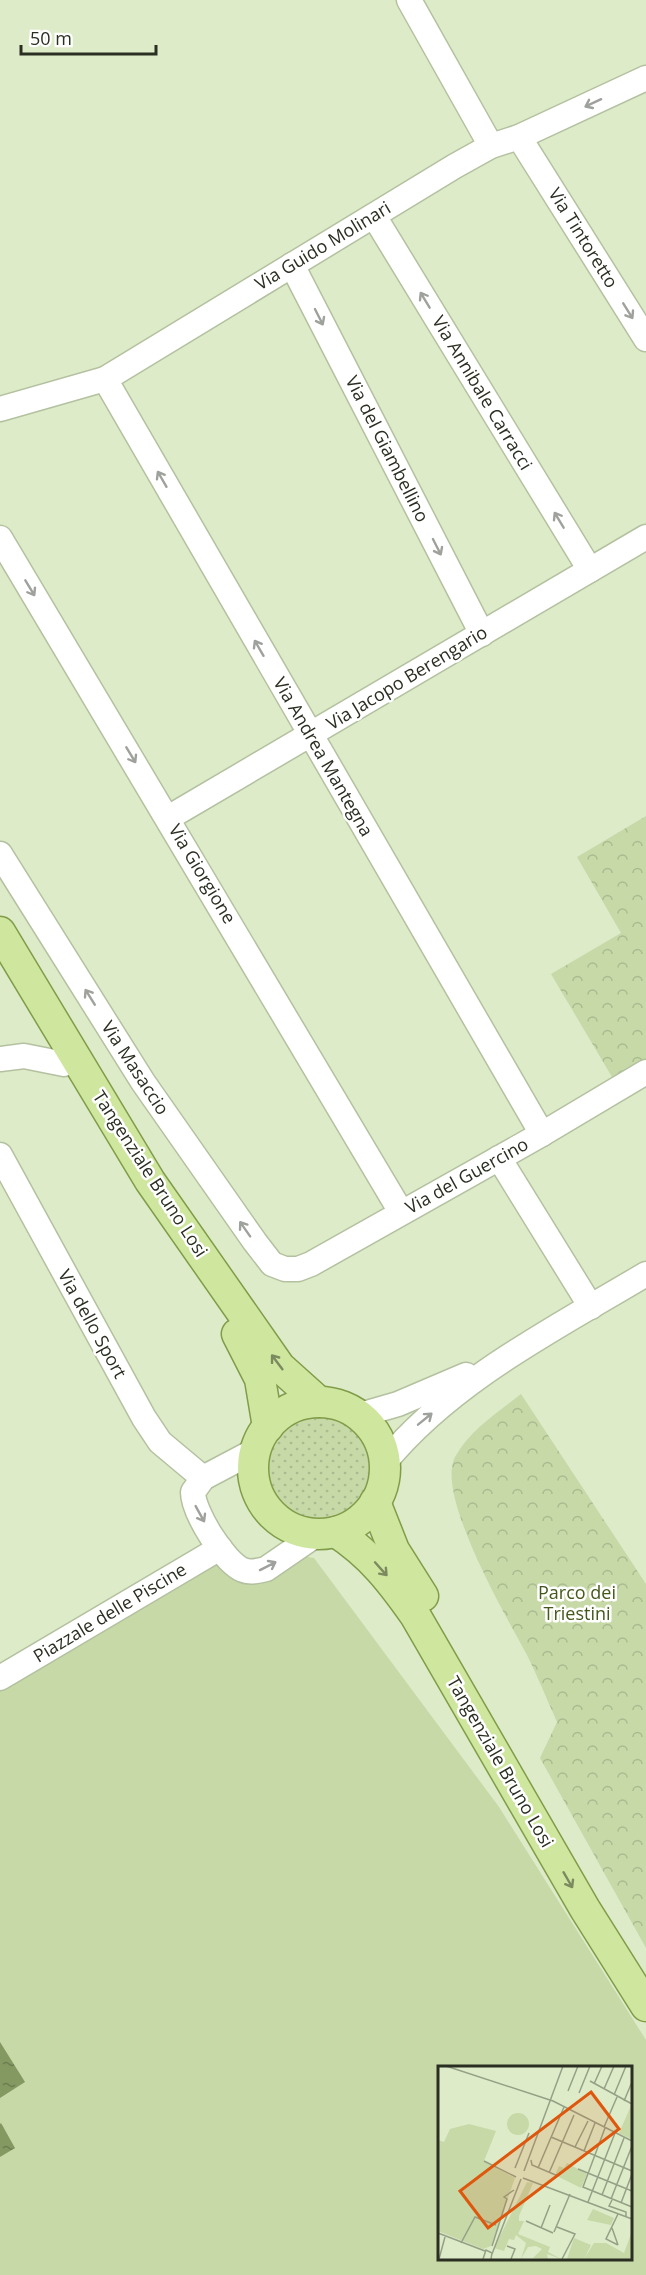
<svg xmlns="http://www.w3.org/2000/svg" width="646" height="2275" font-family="'Open Sans',sans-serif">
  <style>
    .grass { fill: url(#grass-dots) }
    .forest { fill: url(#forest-crowns) }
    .pitch { fill: #c6d9a7; fill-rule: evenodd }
    .water { fill: url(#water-ripples) }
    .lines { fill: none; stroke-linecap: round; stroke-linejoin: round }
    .minor-casing { stroke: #b4c1a0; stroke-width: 27 }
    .major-casing { stroke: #809c49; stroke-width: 33 }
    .minor { stroke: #fff; stroke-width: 24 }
    .major { stroke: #cee69e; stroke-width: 30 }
    .oneway { stroke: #9fa19c }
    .oneway2 { stroke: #7c8a60 }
    .labels { text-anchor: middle; stroke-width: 5; stroke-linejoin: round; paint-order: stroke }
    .street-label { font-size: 18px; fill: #2a2f22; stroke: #fff }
    .park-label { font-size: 18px; fill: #44581b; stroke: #fff }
    .inset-road { fill: none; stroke: #95a086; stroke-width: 1.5 }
    .view { fill: #de570d; fill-opacity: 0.15; stroke: #de570d; stroke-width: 3 }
    .inset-edge { fill: none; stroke: #2a2f22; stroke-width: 3 }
  </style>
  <defs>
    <pattern id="grass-dots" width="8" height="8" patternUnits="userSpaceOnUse" patternTransform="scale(1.5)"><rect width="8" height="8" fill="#c6d9a7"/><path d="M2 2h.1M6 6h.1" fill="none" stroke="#aabb8f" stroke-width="1.8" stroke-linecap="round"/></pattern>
    <pattern id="forest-crowns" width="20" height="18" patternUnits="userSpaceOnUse" patternTransform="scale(1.5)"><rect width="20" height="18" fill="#c6d9a7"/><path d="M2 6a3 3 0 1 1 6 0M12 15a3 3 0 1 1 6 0" fill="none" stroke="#aabb8f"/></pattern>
    <pattern id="water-ripples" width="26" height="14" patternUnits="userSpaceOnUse" patternTransform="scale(1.5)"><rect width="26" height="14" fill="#849861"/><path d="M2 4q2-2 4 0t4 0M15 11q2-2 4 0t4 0" fill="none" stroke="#6c7c50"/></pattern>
  </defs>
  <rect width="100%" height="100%" fill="#ddebc8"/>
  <circle class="grass" cx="319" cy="1468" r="54"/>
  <g class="forest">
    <path d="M646,816V1064L615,1082L551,974L621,933L577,857Z"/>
    <path d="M521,1394L646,1584V1948L540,1758L557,1722C547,1700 538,1677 527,1655C507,1618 435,1495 455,1457C470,1430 497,1413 521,1394Z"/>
  </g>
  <path class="pitch" d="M289,1554L314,1558L499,1807L646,2040V2275H0V1681L218,1557L248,1578ZM439,2068H630V2258H439Z"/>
  <g class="water">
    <path d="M0,2042L25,2082L0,2098Z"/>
    <path d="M1,2123L15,2148L0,2157V2124Z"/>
  </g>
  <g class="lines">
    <g class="minor-casing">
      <g id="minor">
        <path d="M409,0L491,146"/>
        <path d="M519,137L646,339"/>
        <path d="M374,216L590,570"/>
        <path d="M292,265L482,634"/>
        <path d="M105,379L542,1134"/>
        <path d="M0,409L105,379L455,166L491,146L519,137L646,78"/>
        <path d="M0,538L401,1212"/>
        <path d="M168,818L646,537"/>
        <path d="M0,854L143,1082L255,1242L272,1264L285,1269H298L311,1264L542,1134L646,1072"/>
        <path d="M0,1059L24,1056L64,1064"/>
        <path d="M0,1155L144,1418L160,1442L203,1478"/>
        <path d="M499,1158L591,1307"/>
        <path d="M360,1415L398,1404L466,1375"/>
        <path d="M256,1450L203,1478L193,1492C193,1512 224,1562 243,1570C250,1573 258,1571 266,1569L317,1534"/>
        <path d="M385,1462C452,1380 556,1328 646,1274"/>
        <path d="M0,1678L220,1548"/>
      </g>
    </g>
    <g class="major-casing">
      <g id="major">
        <path d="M0,932L150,1181L280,1367L319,1402"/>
        <path d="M237,1334L260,1379L268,1427"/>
        <circle cx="319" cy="1468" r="66"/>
        <path d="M375,1502L394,1550L423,1596"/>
        <path d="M336,1532C371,1555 391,1581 415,1615L585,1909L646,2006"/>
      </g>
    </g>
    <use href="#minor" class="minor"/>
    <use href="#major" class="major"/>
  </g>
  <defs><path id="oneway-shaft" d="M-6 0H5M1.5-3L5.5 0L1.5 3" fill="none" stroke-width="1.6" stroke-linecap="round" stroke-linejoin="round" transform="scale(1.5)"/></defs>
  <g class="oneway">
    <use href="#oneway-shaft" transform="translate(593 103) rotate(155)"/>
    <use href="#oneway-shaft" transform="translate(425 300) rotate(-121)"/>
    <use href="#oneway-shaft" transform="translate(628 311) rotate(58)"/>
    <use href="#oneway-shaft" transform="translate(319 317) rotate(63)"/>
    <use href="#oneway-shaft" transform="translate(162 479) rotate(-120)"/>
    <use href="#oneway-shaft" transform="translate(559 520) rotate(-121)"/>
    <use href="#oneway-shaft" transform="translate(437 547) rotate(63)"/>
    <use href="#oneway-shaft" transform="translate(30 588) rotate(59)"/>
    <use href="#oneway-shaft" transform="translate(259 648) rotate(-120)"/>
    <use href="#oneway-shaft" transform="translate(131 755) rotate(59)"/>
    <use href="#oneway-shaft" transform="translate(90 997) rotate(-122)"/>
    <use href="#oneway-shaft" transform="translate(245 1229) rotate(-125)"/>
    <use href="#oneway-shaft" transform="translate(425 1419) rotate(-39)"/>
    <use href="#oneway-shaft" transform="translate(200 1514) rotate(61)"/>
    <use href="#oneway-shaft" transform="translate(268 1566) rotate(-27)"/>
  </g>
  <g class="oneway2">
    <use href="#oneway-shaft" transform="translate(277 1362) rotate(-127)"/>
    <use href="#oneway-shaft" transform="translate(381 1569) rotate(48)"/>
    <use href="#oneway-shaft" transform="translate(568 1880) rotate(60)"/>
  </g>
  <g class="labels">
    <g class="street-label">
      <text transform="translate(583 238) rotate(58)" y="6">Via Tintoretto</text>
      <text transform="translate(323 246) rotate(-31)" y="6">Via Guido Molinari</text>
      <text transform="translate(482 393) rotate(59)" y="6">Via Annibale Carracci</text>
      <text transform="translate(387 449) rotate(63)" y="6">Via del Giambellino</text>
      <text transform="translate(407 678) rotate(-31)" y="6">Via Jacopo Berengario</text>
      <text transform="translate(323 757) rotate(60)" y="6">Via Andrea Mantegna</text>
      <text transform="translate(202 874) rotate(59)" y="6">Via Giorgione</text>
      <text transform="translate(135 1068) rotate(57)" y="6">Via Masaccio</text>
      <text transform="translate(150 1174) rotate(57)" y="6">Tangenziale Bruno Losi</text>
      <text transform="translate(467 1176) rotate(-29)" y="6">Via del Guercino</text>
      <text transform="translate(92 1324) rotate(61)" y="6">Via dello Sport</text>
      <text transform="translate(110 1613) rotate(-31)" y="6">Piazzale delle Piscine</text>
      <text transform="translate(500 1762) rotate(60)" y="6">Tangenziale Bruno Losi</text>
    </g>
    <g class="park-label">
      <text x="577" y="1599">Parco dei<tspan x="577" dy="21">Triestini</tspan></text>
    </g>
  </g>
  <g transform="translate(438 2066)">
    <rect width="194" height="194" fill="#ddebc8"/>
    <path d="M193,40V73L181,67ZM136,172L153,179L146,193H129Z" fill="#c6d9a7"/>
    <path d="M129,97L149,108L143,122L117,109L121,100L126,102ZM89,116L95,117L81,150V155H86L80,168L112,181L110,186L123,193L109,188L110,193L95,192L104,183L98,180L90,181L83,193L88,177L78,169L76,174L71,173L66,185L56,182ZM155,143L176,152L173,159L149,154ZM193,168V193H146L156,177H168L186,187Z" fill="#c6d9a7"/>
    <path d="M69 58a11 11 0 1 1 22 0a11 11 0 1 1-22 0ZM31,58L58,65L46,95L77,112L53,180L45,183L0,165V74L6,76L12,63Z" fill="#c6d9a7"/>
    <path class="inset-road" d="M8,0L115,35L194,75M152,15L194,38M156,18L164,0M166,23L176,0M130,25L140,0M141,27L152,0M176,29L188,0M186,35L194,16M166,61L179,31M167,62L145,121L194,141M113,71L194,105M137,81L150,55M146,85L157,57M93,94L94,99L120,110M46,95L78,111M77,102L91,67M100,102L126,41M140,103L194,125M86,105L125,0M111,107L136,49M85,112L194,153M164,129L186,72M173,133L194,80M174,134L171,140L188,146V151M150,136L177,67M183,137L194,108M180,148L168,173L180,179M88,155L115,167M119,161L137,168L124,193M103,162L112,139M174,162L180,179M116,166L132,128M0,167L47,185M23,177L37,151L58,159M54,180L69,133L66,131L76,124M69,180L77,183L73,193M54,188L83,113M1,193L7,171M45,193L48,184L54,187L53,193"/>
    <path class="view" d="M153,26L181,63L50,162L22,125Z"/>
    <rect width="194" height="194" class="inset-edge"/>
  </g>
  <path d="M21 45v9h135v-9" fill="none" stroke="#2a2f22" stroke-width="3"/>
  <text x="30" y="45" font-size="18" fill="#2a2f22" stroke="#ffffff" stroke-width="4.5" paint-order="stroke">50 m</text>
</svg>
